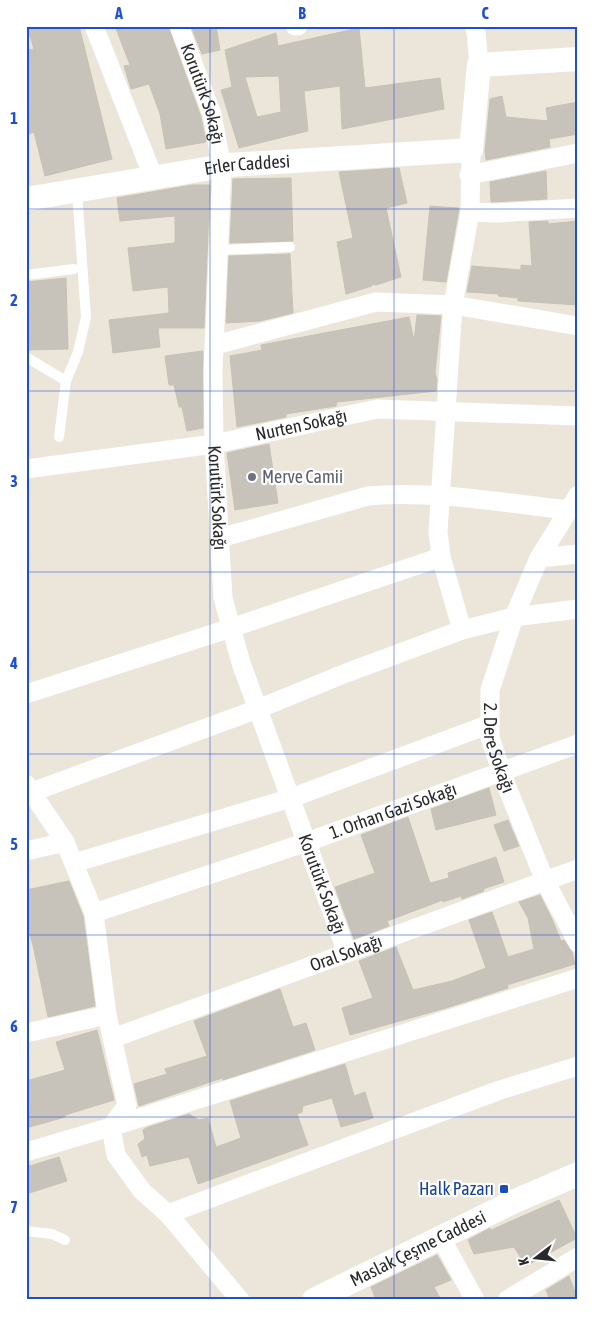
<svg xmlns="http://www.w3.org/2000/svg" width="604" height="1326" font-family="'Asap Condensed',sans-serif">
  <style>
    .building { fill: #c7c2ba; stroke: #c7c2b3; fill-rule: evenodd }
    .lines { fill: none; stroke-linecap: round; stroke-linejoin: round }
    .service { stroke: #fff; stroke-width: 10 }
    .minor { stroke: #fff; stroke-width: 19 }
    .tertiary { stroke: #fff; stroke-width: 24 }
    .grid { fill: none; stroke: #1d4ed8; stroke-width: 1; stroke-opacity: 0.55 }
    .worship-dot { fill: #6b7280; stroke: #fff; stroke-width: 2 }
    .transit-dot { fill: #1a4fb4; stroke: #fff; stroke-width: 2 }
    .labels { text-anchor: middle; stroke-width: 4.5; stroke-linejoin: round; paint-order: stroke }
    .street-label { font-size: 18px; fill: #292929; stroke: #fff }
    .worship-label { font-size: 18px; fill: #5b616d; stroke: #fff; text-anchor: start }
    .transit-label { font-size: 18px; fill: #164399; stroke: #fff; text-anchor: end }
    .neatline { fill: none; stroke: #1d4ed8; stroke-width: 2 }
    .grid-label { font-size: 16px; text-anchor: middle; font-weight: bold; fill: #1d4ed8 }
  </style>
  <rect width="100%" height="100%" fill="#ece6da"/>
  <g class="building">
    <path d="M27,26H79L112,159L45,176L34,132L26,135V50L34,49Z"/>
    <path d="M115,26H168L201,117L206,142L166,149L160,114L149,84L131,89L124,66L130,65Z"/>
    <path d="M191,26H216L220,50L202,54Z"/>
    <path d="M359,28L365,88L440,78L444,109L342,129L340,86L304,91L308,131L239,148L221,90L232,87L225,50L276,33L278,46ZM279,76L281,112L257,117L245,77Z"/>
    <path d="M502,96L506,117L548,121L546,108L578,102V134L549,139L550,147L486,160L485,151L490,99Z"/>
    <path d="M399,168L407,203L386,208L401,277L376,285L372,284V286L346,294L337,242L353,238L339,172Z"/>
    <path d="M546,171L547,199L491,202L490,182Z"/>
    <path d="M291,178L293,241L230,243L233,179Z"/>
    <path d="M192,185H210L204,328H158L160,347L113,353L109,320L169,313L168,287L133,291L128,248L175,243V216L120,221L117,198Z"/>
    <path d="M430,206L459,208L446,282L423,280Z"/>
    <path d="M548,221V224L578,221V305L518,301V298L498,296L499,294L467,292L472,266L521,270V265L532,266L529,222Z"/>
    <path d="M290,254L293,313L260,321L226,323L229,256Z"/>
    <path d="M66,278L68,349L26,350V282Z"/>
    <path d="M417,315L441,316L435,372L437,380L436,391L337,402L336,406L286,414V417L237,427L230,356L262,350L261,345L409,317L414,341Z"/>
    <path d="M203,351V428L187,431L182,407H179L174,385H169L165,356Z"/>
    <path d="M269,444L278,503L235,510L227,453Z"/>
    <path d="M489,788L496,815L436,830L431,809Z"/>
    <path d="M408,817L430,883L449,878L448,873L496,857L504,882L483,889L484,891L462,899L461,896L443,902V900L387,921L389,926L354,939L335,887L375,873L361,835Z"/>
    <path d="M508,820L519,846L504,851L494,825Z"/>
    <path d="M69,881L83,916L95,1006L48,1017L33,945L26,923V890Z"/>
    <path d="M540,895L552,919L561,941L564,940L572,952L575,964L507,985L508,988L446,1008L350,1035L342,1008L373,998L359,961L396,947L413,990L452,981L486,968L469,920L492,912L508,957L534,949L528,918L519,902Z"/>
    <path d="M280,989L293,1027L306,1023L315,1050L223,1080L222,1078L139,1106L134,1084L167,1074L165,1069L207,1056L194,1021Z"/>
    <path d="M97,1030L114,1100L65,1115V1117L26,1128V1081L65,1070L56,1042Z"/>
    <path d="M345,1064L354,1096L365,1092L373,1118L341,1127L332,1098L303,1106L302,1112L297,1114L308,1145L198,1184L189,1157L150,1166L147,1155L142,1157L138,1144L145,1139L143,1130L146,1128L189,1114L199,1120L208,1118L216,1147L241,1138L230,1101Z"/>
    <path d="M59,1157L67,1181L26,1194V1167Z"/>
    <path d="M559,1200L577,1238L526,1266L514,1247L474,1254L468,1240L490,1228L491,1230Z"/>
    <path d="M437,1255L451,1280L434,1287L441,1300H376L371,1287Z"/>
    <path d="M569,1276L578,1300H550L546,1290Z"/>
  </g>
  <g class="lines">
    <g class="service">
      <path d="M218,250L290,247"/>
      <path d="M26,275L74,269"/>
      <path d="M26,357L66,381"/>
      <path d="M59,437L66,381L78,352L86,317L77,191"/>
      <path d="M26,1231L52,1234L65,1240"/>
    </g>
    <g class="minor">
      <path d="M94,26L154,179"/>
      <path id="s1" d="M179,26L212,114L222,168L213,370L214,444L223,598L241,663L347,953"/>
      <path d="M295,26H298"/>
      <path d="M474,26L476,32L479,65"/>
      <path d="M469,175L578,153"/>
      <path d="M470,212L497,213L578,208"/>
      <path d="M215,345L376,302L453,305L578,326"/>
      <path id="s2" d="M26,469L214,444L377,409L578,416"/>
      <path id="s3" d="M578,495L539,558L514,617L490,690V738L507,787L545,881L578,943"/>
      <path d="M220,538L368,496C435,490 502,503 569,510"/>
      <path d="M539,558L578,554"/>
      <path d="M462,630L441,557L438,532L453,305L470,212L471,150"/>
      <path d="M26,694L231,628L441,557"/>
      <path d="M26,784L65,842L94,913L107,1015L127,1105L111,1127L116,1155L142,1191L168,1214L240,1300"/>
      <path d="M32,792L258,709L346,673L462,630L514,617L578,609"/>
      <path d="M26,851L65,842"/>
      <path d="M74,863L291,798L490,724"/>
      <path id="s4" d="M94,913L307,842L578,744"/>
      <path d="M26,1033L107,1015"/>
      <path id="s5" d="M113,1038L578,869"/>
      <path d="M26,1152L111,1127L578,978"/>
      <path d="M168,1214L500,1090L578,1066"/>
      <path d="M441,1238L475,1300"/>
      <path d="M507,1300L578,1257"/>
    </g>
    <g class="tertiary">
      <path id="s6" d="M26,199L229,165L471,150L479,65L578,59"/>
      <path id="s7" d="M314,1300L515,1201L578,1174"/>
    </g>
  </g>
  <path class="grid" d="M210,26V1300M394,26V1300M26,209H578M26,391H578M26,572H578M26,754H578M26,935H578M26,1117H578"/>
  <circle class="worship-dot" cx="252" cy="477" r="5"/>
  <rect class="transit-dot" x="499" y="1184" width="10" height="10" rx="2.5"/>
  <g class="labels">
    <g class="street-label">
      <text dy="6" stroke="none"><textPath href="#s1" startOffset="72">Korutürk Sokağı</textPath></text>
      <text dy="6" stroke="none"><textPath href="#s6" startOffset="224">Erler Caddesi</textPath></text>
      <text dy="6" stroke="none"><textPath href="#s2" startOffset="279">Nurten Sokağı</textPath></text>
      <text dy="6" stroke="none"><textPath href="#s1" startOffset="479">Korutürk Sokağı</textPath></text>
      <text dy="6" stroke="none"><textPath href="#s3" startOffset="274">2. Dere Sokağı</textPath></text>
      <text dy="6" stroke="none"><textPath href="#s4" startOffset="316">1. Orhan Gazi Sokağı</textPath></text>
      <text dy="6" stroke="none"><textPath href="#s1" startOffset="882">Korutürk Sokağı</textPath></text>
      <text dy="6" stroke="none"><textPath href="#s5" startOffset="248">Oral Sokağı</textPath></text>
      <text dy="6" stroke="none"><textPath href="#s7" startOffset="116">Maslak Çeşme Caddesi</textPath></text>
    </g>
    <g class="worship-label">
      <text x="262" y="483">Merve Camii</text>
    </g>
    <g class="transit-label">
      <text x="494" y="1195">Halk Pazarı</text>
    </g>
  </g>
  <rect width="604" height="1326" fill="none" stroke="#ffffff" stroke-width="55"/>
  <g transform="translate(536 1258) rotate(254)" stroke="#ffffff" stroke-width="4" paint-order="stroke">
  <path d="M0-4L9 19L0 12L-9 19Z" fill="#292929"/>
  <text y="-8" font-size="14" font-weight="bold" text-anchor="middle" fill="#292929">K</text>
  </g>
  <rect x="28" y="28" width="548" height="1270" class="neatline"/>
  <g class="grid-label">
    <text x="119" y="19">A</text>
    <text x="302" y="19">B</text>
    <text x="485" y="19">C</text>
    <text x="14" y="124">1</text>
    <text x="14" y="306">2</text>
    <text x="14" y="487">3</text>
    <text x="14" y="669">4</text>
    <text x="14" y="850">5</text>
    <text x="14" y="1032">6</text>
    <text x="14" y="1213">7</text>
  </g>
</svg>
